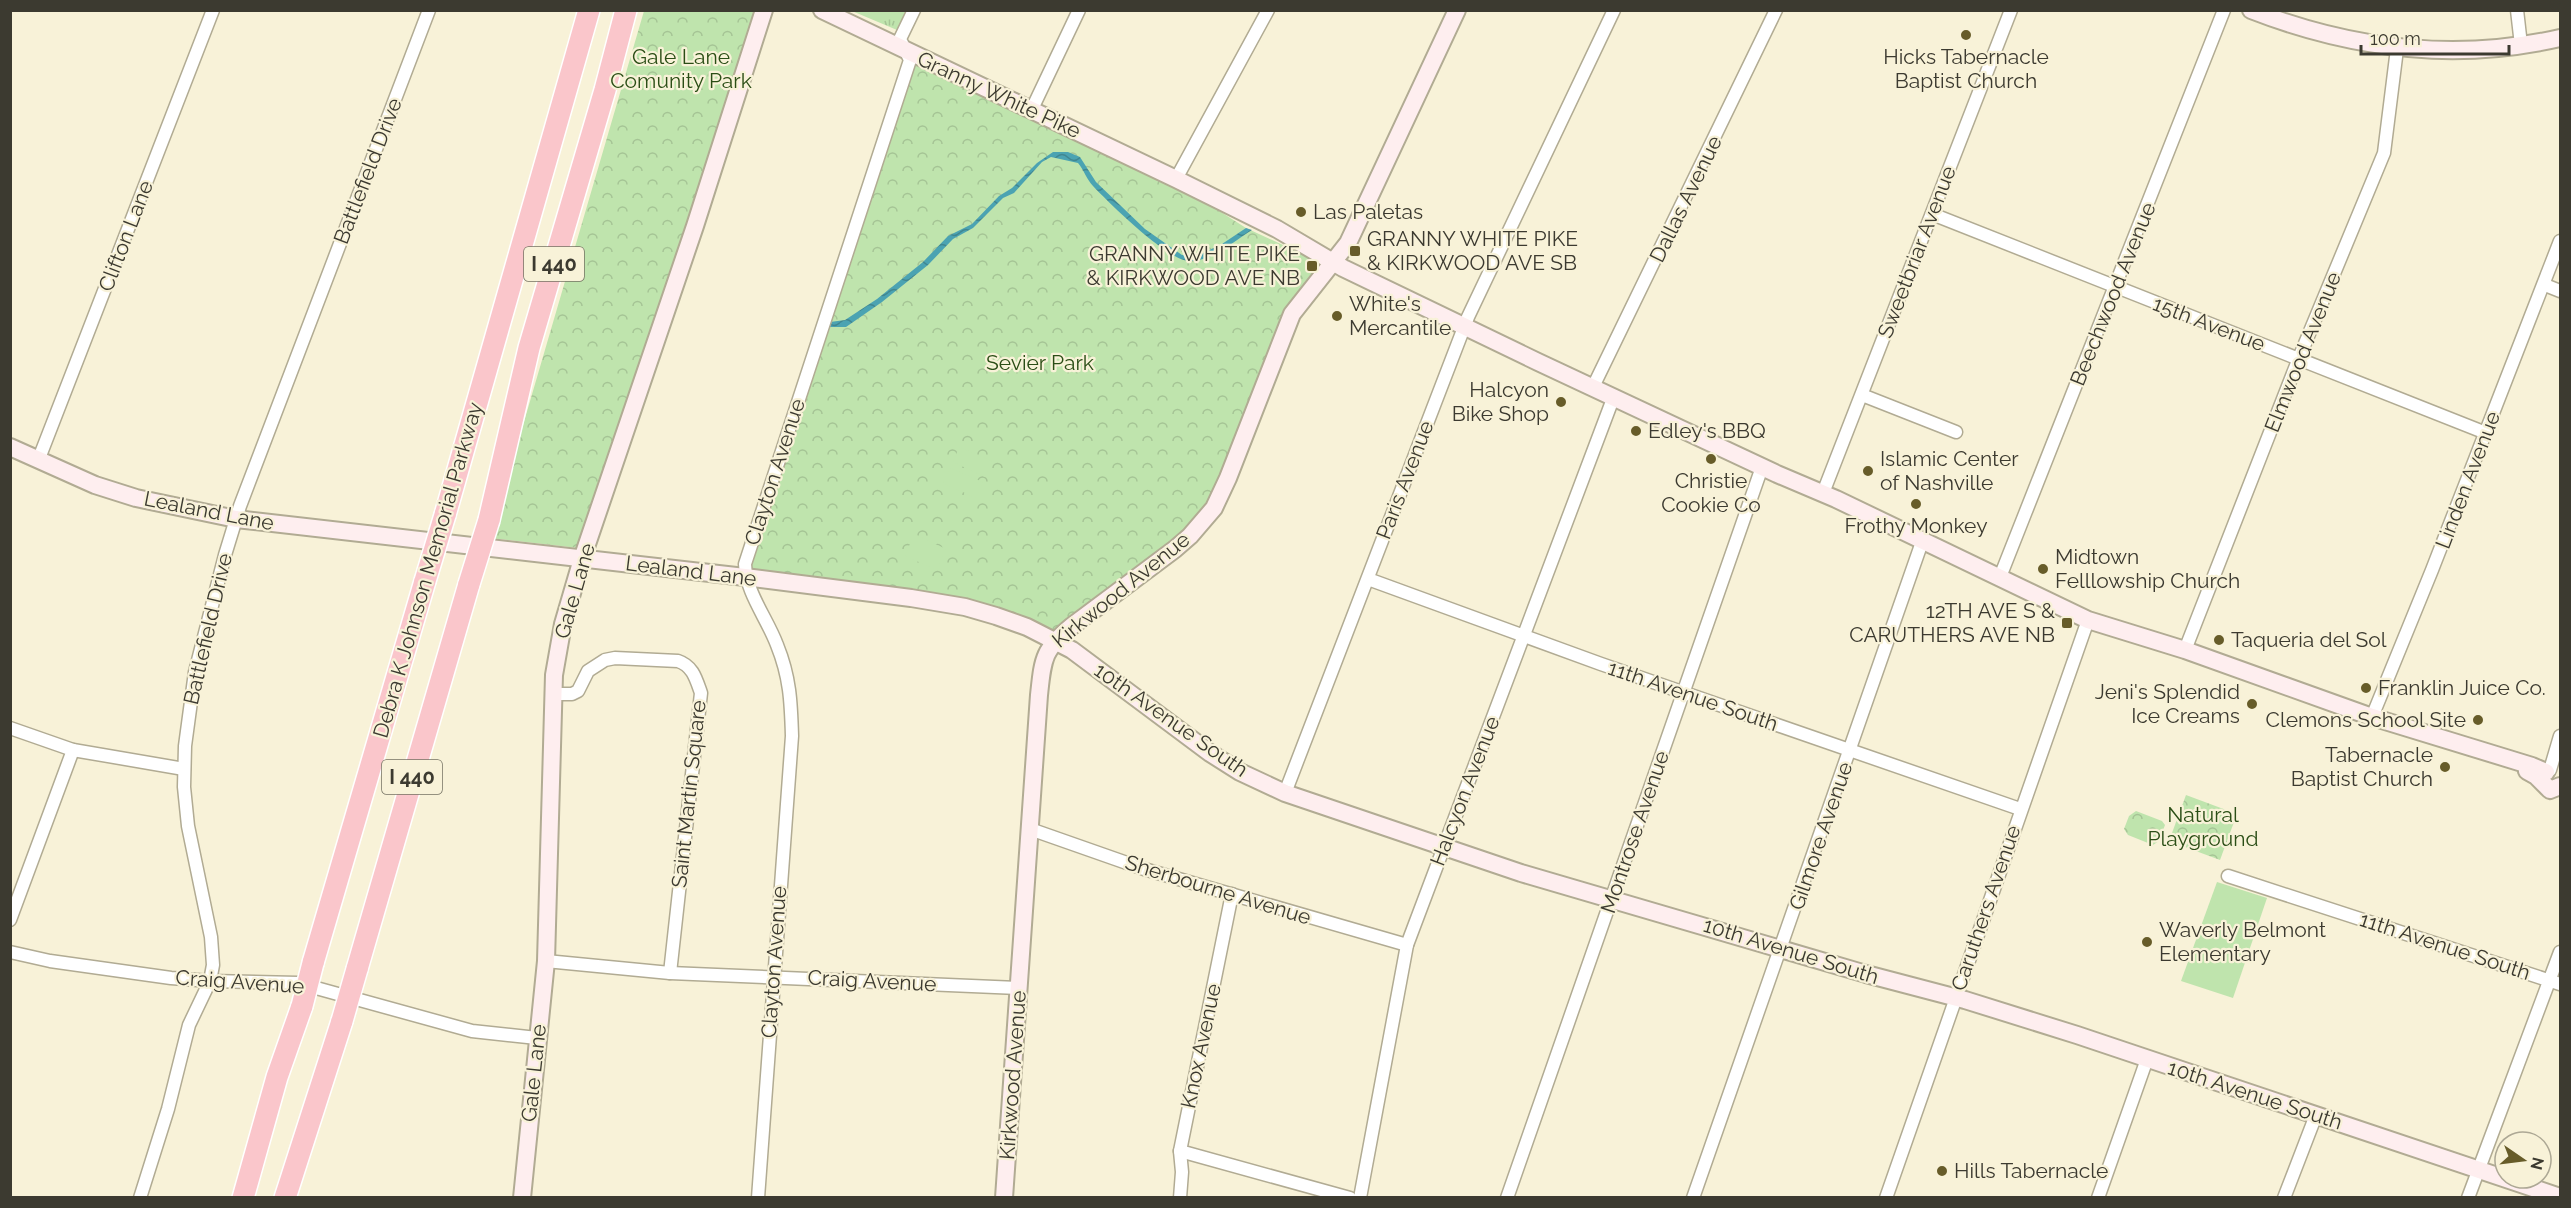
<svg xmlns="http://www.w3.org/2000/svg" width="2571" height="1208" font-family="Raleway,sans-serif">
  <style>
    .grass { fill: url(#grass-tufts) }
    .park { fill: url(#park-crowns) }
    .pitch { fill: #bfe4ad }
    .water { fill: url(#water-waves) }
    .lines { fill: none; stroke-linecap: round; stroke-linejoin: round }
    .street-casing { stroke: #b1ab93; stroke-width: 15 }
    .secondary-casing { stroke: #b1ab93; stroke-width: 20 }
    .highway-casing { stroke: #fff; stroke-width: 24 }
    .street { stroke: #fff; stroke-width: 12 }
    .secondary { stroke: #feeeef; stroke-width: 16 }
    .highway { stroke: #fac6cb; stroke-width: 21 }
    .highway-bridge-casing { stroke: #fff; stroke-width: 24; stroke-linecap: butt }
    .highway-bridge { stroke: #fac6cb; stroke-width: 21 }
    .poi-dot { fill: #675c29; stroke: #f8f2d8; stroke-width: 2 }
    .labels { text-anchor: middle; stroke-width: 4.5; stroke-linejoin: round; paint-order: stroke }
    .shield { fill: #f8f2d8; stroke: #747162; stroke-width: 1.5 }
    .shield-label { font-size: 20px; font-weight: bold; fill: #3c3a30 }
    .park-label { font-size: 21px; fill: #2b4e16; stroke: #f8f2d8 }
    .poi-label { font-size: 21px; fill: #3c3a30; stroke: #f8f2d8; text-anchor: start }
    .street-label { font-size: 21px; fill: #3c3a30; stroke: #f8f2d8 }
  </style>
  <defs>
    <pattern id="grass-tufts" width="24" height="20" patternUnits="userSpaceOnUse" patternTransform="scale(1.5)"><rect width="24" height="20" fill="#bfe4ad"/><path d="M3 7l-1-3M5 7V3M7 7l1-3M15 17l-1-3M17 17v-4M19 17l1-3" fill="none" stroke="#a5c495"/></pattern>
    <pattern id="park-crowns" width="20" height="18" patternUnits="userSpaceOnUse" patternTransform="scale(1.5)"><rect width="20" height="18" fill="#bfe4ad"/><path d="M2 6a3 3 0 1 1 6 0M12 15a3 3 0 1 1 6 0" fill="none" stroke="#a5c495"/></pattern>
    <pattern id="water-waves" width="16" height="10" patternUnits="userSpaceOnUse" patternTransform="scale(1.5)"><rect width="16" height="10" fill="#4ba3b2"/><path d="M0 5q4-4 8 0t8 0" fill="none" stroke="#408691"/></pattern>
  </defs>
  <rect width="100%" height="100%" fill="#f8f2d8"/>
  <path class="grass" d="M852,11H907L897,30Z"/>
  <g class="park">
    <path d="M644,11H755L708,155L704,179L578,548L490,538Z"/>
    <path d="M914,61L1188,191L1246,228L1320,262L1291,302L1219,489L1192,527L1052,634L1009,615L745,574Z"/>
    <path d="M2186,795L2237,814L2220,860L2169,841Z"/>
    <path d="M2136,811L2162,821L2165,825L2159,841L2153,845L2128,835L2124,829L2129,816Z"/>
  </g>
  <g class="pitch">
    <path d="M959,447L992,461L985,477L953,462Z"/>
    <path d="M950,468L983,482L976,498L943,483Z"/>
    <path d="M914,534L946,549L937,570L905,556Z"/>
    <path d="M2217,882L2267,898L2233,998L2181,981Z"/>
  </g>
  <path class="water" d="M1053,152H1068L1080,157L1096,182L1145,229L1182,255L1197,256L1222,244L1246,228L1252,230C1234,241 1213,261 1190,261C1169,262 1109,203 1093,186C1087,180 1084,170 1078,163L1051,157L1042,162L1014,193L1003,198L973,228L953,239L928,265L882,302L846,327H828L830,322L845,320L877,299L923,262L948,236L972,224L999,196L1012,188L1037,163Z"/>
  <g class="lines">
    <g class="street-casing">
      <g id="street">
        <path d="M2517,10L2521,45"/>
        <path d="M1032,109L1079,10"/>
        <path d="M1176,179L1268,10"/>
        <path d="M1932,214L2486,433"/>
        <path d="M2545,285L2560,291"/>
        <path d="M1593,387L1776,10"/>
        <path d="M1862,395L1956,432"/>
        <path d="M38,461L213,10"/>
        <path d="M1823,493L2011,10"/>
        <path d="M2000,577L2224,10"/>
        <path d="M1368,579L1601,664L2020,809"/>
        <path d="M2185,650L2299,358L2384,153L2397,49"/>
        <path d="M553,694H572L578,691L588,671L605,660L615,658L678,661C693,666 696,679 701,693L670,973"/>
        <path d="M2372,717L2432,570L2560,241"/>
        <path d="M10,728L73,750L184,769"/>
        <path d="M2550,770L2560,736"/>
        <path d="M1285,793L1468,317L1614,10"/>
        <path d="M1030,829L1144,869L1407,945"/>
        <path d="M2228,876L2560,984"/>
        <path d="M10,920L73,750"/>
        <path d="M10,952L50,961L171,978L210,981L298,983L472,1031L537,1038"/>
        <path d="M546,961L670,973L1019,988"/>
        <path d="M1180,1151L1350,1198"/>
        <path d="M140,1198L168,1109L189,1025L210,981L213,965L211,937L188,826L184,787L185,746L195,672L225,555L240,506L429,10"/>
        <path d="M758,1198L792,736C791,702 790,677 777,645C767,618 746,593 745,564L910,60L900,39L914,10"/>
        <path d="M1180,1198L1182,1172L1180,1151L1232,894"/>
        <path d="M1360,1198L1407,945L1614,396"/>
        <path d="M1507,1198L1762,467"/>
        <path d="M1693,1198L1922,542"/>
        <path d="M1886,1198L2088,620"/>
        <path d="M2098,1198L2147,1059"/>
        <path d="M2284,1198L2316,1115"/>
        <path d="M2468,1198L2560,952"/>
      </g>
    </g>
    <g class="secondary-casing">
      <g id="secondary">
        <path d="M822,10L1176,179L1277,229L1343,268L1538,362L1777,474L1836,499L2088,620L2185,650L2372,717L2532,766L2546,772"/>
        <path d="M2251,10C2351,49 2455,62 2560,38"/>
        <path d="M10,447L95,485L136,498L236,519L745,577L911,598L965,607L996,616L1027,627L1072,650L1210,753L1240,772L1285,793L1521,873L1866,974L1965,1000L2077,1035L2560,1197"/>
        <path d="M2527,771L2536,776L2550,790L2560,786"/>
        <path d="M522,1198L546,961L554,675L563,624L582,559L695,226L764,10"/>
        <path d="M1004,1198L1039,695C1043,658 1043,650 1072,626L1175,549L1190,536L1214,508L1228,478L1292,314L1348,243L1457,10"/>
      </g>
    </g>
    <g class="highway-casing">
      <g id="highway">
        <path d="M445,515L589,10"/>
        <path d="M489,520L529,348L605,90L626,10"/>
        <path d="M313,963L425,581"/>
        <path d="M357,969L469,584"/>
        <path d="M243,1198L277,1077L302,1006"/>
        <path d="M285,1198L342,1021"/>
      </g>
    </g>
    <use href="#street" class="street"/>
    <use href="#secondary" class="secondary"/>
    <use href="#highway" class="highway"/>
    <g class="highway-bridge-casing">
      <g id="highway-bridge">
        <path d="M425,581L445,515"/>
        <path d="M469,584L489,520"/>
        <path d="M302,1006L313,963"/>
        <path d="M342,1021L357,969"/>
      </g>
    </g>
    <use href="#highway-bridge" class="highway-bridge"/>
  </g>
  <g class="poi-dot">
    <circle cx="1966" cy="35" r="6"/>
    <circle cx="1301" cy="212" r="6"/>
    <rect x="1349" y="245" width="12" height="12" rx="3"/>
    <rect x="1306" y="260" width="12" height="12" rx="3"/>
    <circle cx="1337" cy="316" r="6"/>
    <circle cx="1561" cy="402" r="6"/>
    <circle cx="1636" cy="431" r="6"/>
    <circle cx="1711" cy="459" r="6"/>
    <circle cx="1868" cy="471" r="6"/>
    <circle cx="1916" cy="504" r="6"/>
    <circle cx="2043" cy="569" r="6"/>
    <rect x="2061" y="617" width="12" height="12" rx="3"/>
    <circle cx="2219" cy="640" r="6"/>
    <circle cx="2366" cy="688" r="6"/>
    <circle cx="2252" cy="704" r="6"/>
    <circle cx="2478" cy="720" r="6"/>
    <circle cx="2445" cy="767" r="6"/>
    <circle cx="2147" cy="942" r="6"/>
    <circle cx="1942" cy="1171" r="6"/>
  </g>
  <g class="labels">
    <g class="shield">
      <rect x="524" y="247" width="60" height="34" rx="4.5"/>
      <rect x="382" y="760" width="60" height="34" rx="4.5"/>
    </g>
    <g class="shield-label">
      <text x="554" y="271">I 440</text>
      <text x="412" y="784">I 440</text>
    </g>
    <g class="park-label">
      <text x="681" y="64">Gale Lane<tspan x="681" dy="24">Comunity Park</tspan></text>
      <text x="1040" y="370">Sevier Park</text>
      <text x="2203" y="822">Natural<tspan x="2203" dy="24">Playground</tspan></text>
    </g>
    <g class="poi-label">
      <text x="1966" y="64" text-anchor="middle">Hicks Tabernacle<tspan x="1966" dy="24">Baptist Church</tspan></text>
      <text x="1313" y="219">Las Paletas</text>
      <text x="1367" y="246">GRANNY WHITE PIKE<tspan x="1367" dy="24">&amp; KIRKWOOD AVE SB</tspan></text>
      <text x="1300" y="261" text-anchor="end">GRANNY WHITE PIKE<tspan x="1300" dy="24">&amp; KIRKWOOD AVE NB</tspan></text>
      <text x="1349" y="311">White's<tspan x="1349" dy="24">Mercantile</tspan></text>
      <text x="1549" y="397" text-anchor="end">Halcyon<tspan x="1549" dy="24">Bike Shop</tspan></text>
      <text x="1648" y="438">Edley's BBQ</text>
      <text x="1880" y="466">Islamic Center<tspan x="1880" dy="24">of Nashville</tspan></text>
      <text x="1711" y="488" text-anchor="middle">Christie<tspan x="1711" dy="24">Cookie Co</tspan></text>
      <text x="1916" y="533" text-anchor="middle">Frothy Monkey</text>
      <text x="2055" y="564">Midtown<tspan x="2055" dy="24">Felllowship Church</tspan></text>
      <text x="2055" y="618" text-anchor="end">12TH AVE S &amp;<tspan x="2055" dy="24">CARUTHERS AVE NB</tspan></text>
      <text x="2231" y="647">Taqueria del Sol</text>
      <text x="2378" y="695">Franklin Juice Co.</text>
      <text x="2240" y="699" text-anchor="end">Jeni's Splendid<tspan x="2240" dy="24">Ice Creams</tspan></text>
      <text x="2466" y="727" text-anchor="end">Clemons School Site</text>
      <text x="2433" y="762" text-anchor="end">Tabernacle<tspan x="2433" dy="24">Baptist Church</tspan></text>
      <text x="2159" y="937">Waverly Belmont<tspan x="2159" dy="24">Elementary</tspan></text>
      <text x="1954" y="1178">Hills Tabernacle</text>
    </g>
    <g class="street-label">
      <text transform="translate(999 95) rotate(25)" y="7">Granny White Pike</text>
      <text transform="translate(368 171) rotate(-69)" y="7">Battlefield Drive</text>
      <text transform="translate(1686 199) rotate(-64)" y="7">Dallas Avenue</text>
      <text transform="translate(126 236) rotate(-69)" y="7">Clifton Lane</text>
      <text transform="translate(1917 252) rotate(-69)" y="7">Sweetbriar Avenue</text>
      <text transform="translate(2113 294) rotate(-68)" y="7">Beechwood Avenue</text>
      <text transform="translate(2209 324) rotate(21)" y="7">15th Avenue</text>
      <text transform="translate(2303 352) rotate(-68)" y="7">Elmwood Avenue</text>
      <text transform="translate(775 472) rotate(-72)" y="7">Clayton Avenue</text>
      <text transform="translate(1405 480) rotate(-69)" y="7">Paris Avenue</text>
      <text transform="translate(2468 480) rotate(-69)" y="7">Linden Avenue</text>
      <text transform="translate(209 511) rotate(11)" y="7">Lealand Lane</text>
      <text transform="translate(428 570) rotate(-74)" y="7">Debra K Johnson Memorial Parkway</text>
      <text transform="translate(691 571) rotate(7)" y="7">Lealand Lane</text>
      <text transform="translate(1121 590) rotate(-39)" y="7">Kirkwood Avenue</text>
      <text transform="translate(575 591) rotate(-74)" y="7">Gale Lane</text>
      <text transform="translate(208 629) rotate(-77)" y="7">Battlefield Drive</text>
      <text transform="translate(1693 696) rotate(19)" y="7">11th Avenue South</text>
      <text transform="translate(1171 720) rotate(35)" y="7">10th Avenue South</text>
      <text transform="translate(1465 791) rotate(-69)" y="7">Halcyon Avenue</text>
      <text transform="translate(689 794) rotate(-84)" y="7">Saint Martin Square</text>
      <text transform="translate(1635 832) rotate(-71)" y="7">Montrose Avenue</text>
      <text transform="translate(1821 836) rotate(-71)" y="7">Gilmore Avenue</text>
      <text transform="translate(1218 890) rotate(17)" y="7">Sherbourne Avenue</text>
      <text transform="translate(1986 908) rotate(-71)" y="7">Caruthers Avenue</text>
      <text transform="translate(2445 946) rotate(18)" y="7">11th Avenue South</text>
      <text transform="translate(1791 951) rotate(17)" y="7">10th Avenue South</text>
      <text transform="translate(774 962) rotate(-86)" y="7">Clayton Avenue</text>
      <text transform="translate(872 981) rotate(3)" y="7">Craig Avenue</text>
      <text transform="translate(240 982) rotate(4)" y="7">Craig Avenue</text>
      <text transform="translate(1201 1046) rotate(-78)" y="7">Knox Avenue</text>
      <text transform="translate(534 1073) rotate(-84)" y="7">Gale Lane</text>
      <text transform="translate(1013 1075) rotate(-86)" y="7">Kirkwood Avenue</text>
      <text transform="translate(2255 1095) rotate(18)" y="7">10th Avenue South</text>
    </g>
  </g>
  <rect width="2571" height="1208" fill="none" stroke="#3c3a30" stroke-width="24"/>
  <g transform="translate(2523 1160) rotate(104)"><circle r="28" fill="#f8f2d8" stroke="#ada895" stroke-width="1.5"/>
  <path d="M0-4.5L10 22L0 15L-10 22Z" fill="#675c29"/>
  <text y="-9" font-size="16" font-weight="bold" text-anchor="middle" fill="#3c3a30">N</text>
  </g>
  <path d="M2361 45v9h148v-9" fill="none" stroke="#3c3a30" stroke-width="3"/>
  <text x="2370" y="45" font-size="18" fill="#3c3a30" stroke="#f8f2d8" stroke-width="4.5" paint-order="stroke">100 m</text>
</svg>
